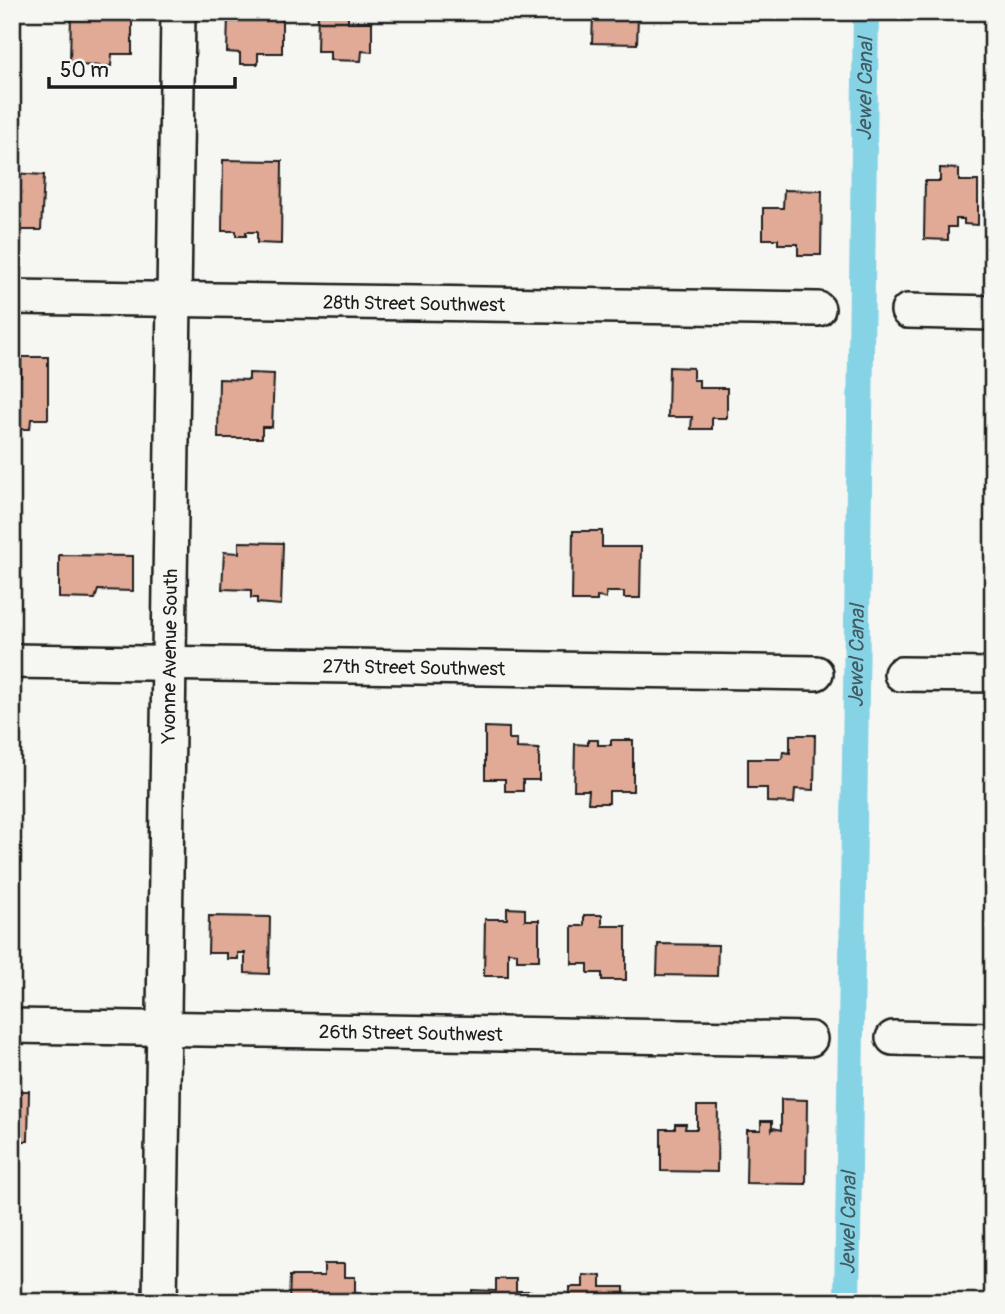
<svg xmlns="http://www.w3.org/2000/svg" width="1005" height="1314" font-family="Pangolin,sans-serif">
  <style>
    .lines { fill: none; stroke-linecap: round; stroke-linejoin: round }
    .canal { stroke: #86d3e6; stroke-width: 26 }
    .building { fill: #e0aa97; stroke: #1c1c1c; stroke-width: 2 }
    .minor-casing { stroke: #1c1c1c; stroke-width: 38 }
    .minor { stroke: #f6f6f2; stroke-width: 33 }
    .labels { text-anchor: middle; stroke-width: 5; stroke-linejoin: round; paint-order: stroke }
    .street-label { font-size: 19px; fill: #1c1c1c; stroke: #f6f6f2 }
    .water-label { font-size: 21px; font-style: italic; fill: #415c63; stroke: #f6f6f2 }
  </style>
  <rect width="100%" height="100%" fill="#f6f6f2"/>
  <filter id="ink" filterUnits="userSpaceOnUse"><feTurbulence type="fractalNoise" baseFrequency=".0143" numOctaves="2"/><feDisplacementMap in="SourceGraphic" scale="14" xChannelSelector="R" yChannelSelector="G"/><feConvolveMatrix kernelMatrix="1 2 1 2 8 2 1 2 1" color-interpolation-filters="sRGB"/></filter>
  <g filter="url(#ink)">
    <g class="lines">
      <path class="canal" id="s1" d="M847,1302L866,12"/>
    </g>
    <g class="building">
      <path d="M71,12H132V54H112L111,66L70,65Z"/>
      <path d="M245,12H282V53H258V64H240V53L227,52L228,15H245Z"/>
      <path d="M318,12H342V15H348V22H372V52L362,51L361,61L330,60V51H317Z"/>
      <path d="M593,16H638L637,44L592,43Z"/>
      <path d="M223,160L282,161L281,244L257,243V232H246V236H236V231H222Z"/>
      <path d="M940,168L959,169V181H978V225L964,224V219H956V227H948V240L924,239L925,181H940Z"/>
      <path d="M12,173L44,175L41,230H19L20,206H12Z"/>
      <path d="M784,190L822,191L821,255H798V244H778V239H763V208H783Z"/>
      <path d="M21,357H48V419H31L30,429H12V377H21Z"/>
      <path d="M669,367L693,368V380H699V388H727V418H712V429H691L692,417H668Z"/>
      <path d="M249,373L274,374L272,427H262V438H218L219,379L249,380Z"/>
      <path d="M573,531H602V547H641L640,598H624V592H606V598L597,597V601H572Z"/>
      <path d="M239,542L283,543L281,605L257,603V598H251V590L222,589L224,552L239,553Z"/>
      <path d="M59,555L133,556V591L98,590L95,599L59,598Z"/>
      <path d="M485,727L509,728V739H517V748L539,749V780H523V791H505V779H485Z"/>
      <path d="M790,735H815L814,790L795,789L794,803L767,802V788H748V759H782L783,752L790,753Z"/>
      <path d="M588,740H598V745H611V740H633V791H609V803H588L589,790H574L575,744L588,745Z"/>
      <path d="M507,908L525,909V920H539V960H517V953L508,952V976H484L485,919H507Z"/>
      <path d="M584,915H602V926H626V980H602V973H588V964H572V926H584Z"/>
      <path d="M209,916L270,917L269,974L245,973V953H238V959H227V953H208Z"/>
      <path d="M12,924H15L14,969H12Z"/>
      <path d="M658,944L718,945L717,976L657,975Z"/>
      <path d="M12,1091H29L28,1141H12Z"/>
      <path d="M781,1099L807,1100L806,1184L746,1183L747,1130H761V1121H772V1130L774,1128L781,1130Z"/>
      <path d="M697,1106H718L717,1172L661,1171V1129H675V1124H686L685,1129H697Z"/>
      <path d="M324,1264H344V1277H355V1302H289L290,1276H324Z"/>
      <path d="M583,1275L601,1276V1287H624V1302H570V1287H583Z"/>
      <path d="M496,1279H516V1291H531V1302H472V1290L496,1291Z"/>
    </g>
    <g class="lines">
      <g class="minor-casing">
        <g id="minor">
          <path id="s2" d="M12,297L818,309"/>
          <path d="M908,311L993,313"/>
          <path id="s3" d="M12,661L816,673"/>
          <path d="M901,674L993,675"/>
          <path id="s4" d="M12,1026L810,1039"/>
          <path d="M893,1038L993,1040"/>
          <path id="s5" d="M160,1302L178,12"/>
        </g>
      </g>
      <use href="#minor" class="minor"/>
    </g>
  </g>
  <g class="labels">
    <g class="street-label">
      <text dy="7" stroke="none"><textPath href="#s2" startOffset="402">28th Street Southwest</textPath></text>
      <text dy="7" stroke="none"><textPath href="#s5" startOffset="646">Yvonne Avenue South</textPath></text>
      <text dy="7" stroke="none"><textPath href="#s3" startOffset="402">27th Street Southwest</textPath></text>
      <text dy="7" stroke="none"><textPath href="#s4" startOffset="399">26th Street Southwest</textPath></text>
    </g>
    <g class="water-label">
      <text dy="7" stroke="none"><textPath href="#s1" startOffset="1213">Jewel Canal</textPath></text>
      <text dy="7" stroke="none"><textPath href="#s1" startOffset="646">Jewel Canal</textPath></text>
      <text dy="7" stroke="none"><textPath href="#s1" startOffset="79">Jewel Canal</textPath></text>
    </g>
  </g>
  <rect width="1005" height="1314" fill="none" stroke="#f6f6f2" stroke-width="42"/>
  <rect x="21" y="21" width="963" height="1272" fill="none" stroke="#1c1c1c" stroke-width="2.5" filter="url(#ink)"/>
  <path d="M49 77v10h186v-10" fill="none" stroke="#1c1c1c" stroke-width="3.5"/>
  <text x="60" y="77" font-size="21" fill="#1c1c1c" stroke="#f6f6f2" stroke-width="5" paint-order="stroke">50 m</text>
</svg>
